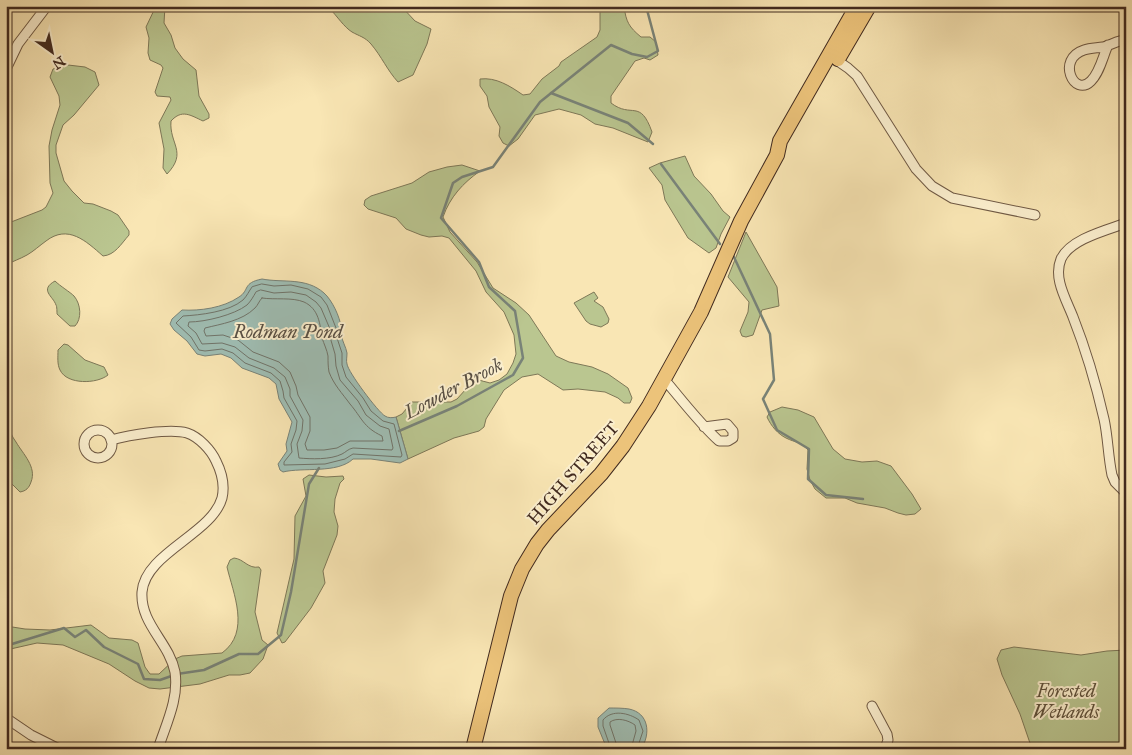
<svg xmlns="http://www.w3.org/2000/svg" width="1132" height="755" font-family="'IM FELL Great Primer',serif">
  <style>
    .green { fill: #bac690; stroke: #7e7858 }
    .water { fill: #9fbeb4; stroke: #798378 }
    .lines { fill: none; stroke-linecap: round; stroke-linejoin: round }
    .shore { stroke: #70746a; stroke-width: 1 }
    .stream { stroke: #798378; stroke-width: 2.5 }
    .minor-casing { stroke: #6f5944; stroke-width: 11 }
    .primary-casing { stroke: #412a1f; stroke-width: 16 }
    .minor { stroke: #fbefce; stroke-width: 9 }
    .primary { stroke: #ecc37a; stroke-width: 14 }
    .labels { text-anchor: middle; stroke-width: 4; stroke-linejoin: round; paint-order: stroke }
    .street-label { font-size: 18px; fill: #412a1f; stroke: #fbefce }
    .park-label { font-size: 18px; font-style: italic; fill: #5f513b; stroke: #fbefce }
    .water-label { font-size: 19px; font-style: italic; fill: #584f44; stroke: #fbefce }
  </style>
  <rect width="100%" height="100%" fill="#f9e6b4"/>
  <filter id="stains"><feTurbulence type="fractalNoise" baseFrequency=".004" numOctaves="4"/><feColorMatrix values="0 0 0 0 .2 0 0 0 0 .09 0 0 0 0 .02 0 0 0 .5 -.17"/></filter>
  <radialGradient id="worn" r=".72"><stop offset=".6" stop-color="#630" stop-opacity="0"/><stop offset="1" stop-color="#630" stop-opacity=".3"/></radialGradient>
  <g class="green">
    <path d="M156,6H165L164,23L171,35L175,48L183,59L196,70L199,96L209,114V118L203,121C190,115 182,109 171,121C169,144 188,152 167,174L163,168L164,149L159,123L171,100L170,97L157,96L155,92L163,68L161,65L150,60L148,53L149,38L146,27Z"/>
    <path d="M329,6H401L415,21L431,29L427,44L413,75L398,82C387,70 382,57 371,44C365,37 359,36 352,32C344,27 337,16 330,9Z"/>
    <path d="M600,6H624C626,22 629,27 641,37H650L656,42L658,55L650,60L644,58L635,61L611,96V103C632,119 640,98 652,132L648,142L613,128L595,124L581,115L559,109L535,115L518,139L509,146L503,143L499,136L500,127L489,107L487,96L480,86V79C496,77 510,86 523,95L530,94L542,79L559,66L561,62L597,37L600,30Z"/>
    <path d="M68,65L85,67L95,72L99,85L74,115L63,125L56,145V153L64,181L72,191L84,203L93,204L111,211L118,215L129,231V235C121,244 115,255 103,256C86,241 68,224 46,241C39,246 34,251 27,255C20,259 13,261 6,265V224L42,210L46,207L53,193L50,183L49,146L52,130L60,105L59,96L50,77L53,69Z"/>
    <path d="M685,156L694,176L711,194L723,211L730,217L721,234L716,248L709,253L688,238L665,200L662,185L649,168L660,163Z"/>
    <path d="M462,165L480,171C463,183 450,197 443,217L450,232L477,262L493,288L516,303L529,315L556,356L569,362L592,367L608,374L628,388L632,398L630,403H624L618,398L605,392L578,389L563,390L538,374L522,377L504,390L486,419L484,427L479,431L454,438L408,459L396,417L402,414L412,402H451L457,399L475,379L490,383L499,380L507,374L513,363L516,354L514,335L504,312L486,292L476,271L449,238L442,236L429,237L421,235L406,229L396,218L368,209L364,205L365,200L371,196L412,183L429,172L447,167Z"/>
    <path d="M746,232L777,287L779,306L762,310L753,335L746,337L742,336L740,331L748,312L749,302L728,277Z"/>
    <path d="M55,281C60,286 70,292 74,296C81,304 82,319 75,326H70L57,314C57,313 57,306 56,305C53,296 39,290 55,281Z"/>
    <path d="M594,292L598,298L594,301L603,307L609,319L608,323L601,327L590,324L586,321L574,303Z"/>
    <path d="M64,344L68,345L85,360L104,367L108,375C97,384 67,385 60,370C57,364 58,357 58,350Z"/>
    <path d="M782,407L798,410L814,417L833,449L845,459L862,462L877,461L891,466L912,494L921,509L915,514L906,515L898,513L885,508L857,503L845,498H826L815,489L810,480L807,469L808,450C800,441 796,443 786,438C778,434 771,426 767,417L770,412Z"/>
    <path d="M6,424C10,430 12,437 16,442C23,454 37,467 31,482C29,488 26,491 20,492L10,482L6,471Z"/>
    <path d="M309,475L326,477L343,476L344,479L340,483L335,499L334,512L338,526L337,535L323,571L325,583L311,608L285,642L282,643L277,633L294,559L295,516L306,496L303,479Z"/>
    <path d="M234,558C244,559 248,569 259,567L261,570L255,612L262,640L268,645L263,659L250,673L240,675H229L200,684L160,689L149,688L135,681L109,664L63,645L37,643L6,650V626L25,629L50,630L91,625L109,638L132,640L138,643L145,667L150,674H159L175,659L182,656L222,653C251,632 233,593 227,567L230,560Z"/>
    <path d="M1014,647L1081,655L1107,651L1126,650V749H1032L1020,714L1002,675L997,659L1001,650Z"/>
  </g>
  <g class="water">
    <path d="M262,279C283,283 306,277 324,293C332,300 340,317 341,327C342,330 340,331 341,334C342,341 346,347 347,353C347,357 346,361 347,364C348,372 378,412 385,416C388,418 392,418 396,417L408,459L400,463L371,459H353C337,474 303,467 283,472L280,470L278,464L287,451L286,444L292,422L279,399L276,384L269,378L242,368L231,358L221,354L205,356L197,354L187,341L174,330L170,324L172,319L182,310C200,311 223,308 239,297C250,290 242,283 262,279Z"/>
    <path d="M609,708C615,708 623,708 629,709C649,713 651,734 641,749H607L598,727V718Z"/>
  </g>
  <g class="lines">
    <g class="shore">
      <path d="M262,284L274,286L291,285L308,289L321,297L327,305L336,328V335L342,353V365L346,377L363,398L371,411L383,421L394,424L402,455L401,457L353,454L345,459L325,464L284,465V462L292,452L291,444L296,430L297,421L284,398L283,391L280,381L271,373L245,363L233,353L222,349L205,351L199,350L191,337L176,323L183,316C200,315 229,312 243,300C247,296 249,291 252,287Z"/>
      <path d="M261,290L274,293L291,292L306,295L316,302L321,308L330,329V337L335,354L336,366L340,380L358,401L366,415L380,426L389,429L393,448L392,450L353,448C348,449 346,452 342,454C330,460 311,459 299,458L297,444L302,431L303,420L290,396V389L285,377L274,368L249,358L235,347L222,343L202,344L196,333L188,326L189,322C205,322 234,315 247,305C251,301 253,297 256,292Z"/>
      <path d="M262,298C275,300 292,297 304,302C319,309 320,324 322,338C324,344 327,350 328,356C328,362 328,366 329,372C334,385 342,393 350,404C362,418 363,427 382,436L383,441H350L337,448L324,450H307L305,444L310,431V417L298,395L296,386L290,372L279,362L253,352L238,340L223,335L206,336L204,331L205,328C221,324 242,321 255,308C258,305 259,301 262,298Z"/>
      <path d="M611,749L603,726V720C612,709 629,713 639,720L643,731L637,749"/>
      <path d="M618,749L610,725V722C617,717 628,720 635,725L636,731L631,749"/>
    </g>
    <g class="stream">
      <path d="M551,93L628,123L653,144"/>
      <path d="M661,164L720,244"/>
      <path d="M733,255L770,334L774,380L763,399L777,430L809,449L808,479L826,495L863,499"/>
      <path d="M399,431L457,406L513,375L523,358L515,311L489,287L479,262L441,218L453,183L462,177L493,167L540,102L611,45L632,54L647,57L658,51L646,6"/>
      <path d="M6,642L12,644L64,628L75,637L86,630L104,647L138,664L144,679L160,680L177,674L204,670L239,654H258L281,635L291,592L309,484L319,468"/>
    </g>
    <g class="minor-casing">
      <g id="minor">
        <path d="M1108,45C1103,56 1100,72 1091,81C1074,98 1056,59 1084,50C1090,48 1097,48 1103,47C1111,45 1118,40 1126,40"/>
        <path d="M832,57L848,68L857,76L916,169L932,186L952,198L1035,215"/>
        <path d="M6,69L18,44L47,6"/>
        <path d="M1126,223C1107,230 1070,239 1061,259C1053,278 1066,299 1073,317C1086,350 1096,384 1104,419C1108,437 1108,456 1112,475L1115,482L1126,493"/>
        <path d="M664,379C682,400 699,423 719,441H728L733,438V431L727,424L704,427"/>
        <circle cx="98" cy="444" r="14"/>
        <path d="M111,440C129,435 170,428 187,433C199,437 211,450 216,461C222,473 225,485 222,498C212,534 145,553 142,592C140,624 169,642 175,672C179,699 166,724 158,749"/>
        <path d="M872,706L887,734L888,740L885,749"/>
        <path d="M6,718L31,735L59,749"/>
      </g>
    </g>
    <g class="primary-casing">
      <g id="primary">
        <path d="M838,59L869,6"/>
        <path d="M473,749L511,596L522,569L537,544L548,530L601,474L623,446L649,406L701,312L741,221L777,155L780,141L857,6"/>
      </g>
    </g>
    <use href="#minor" class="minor"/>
    <use href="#primary" class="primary"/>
  </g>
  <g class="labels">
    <g class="street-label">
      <text transform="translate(573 473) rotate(-49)" y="6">HIGH STREET</text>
    </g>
    <g class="park-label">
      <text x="1066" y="697">Forested<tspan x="1066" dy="21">Wetlands</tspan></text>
    </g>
    <g class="water-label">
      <text x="288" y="338">Rodman Pond</text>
      <text transform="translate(453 388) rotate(-28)" y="7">Lowder Brook</text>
    </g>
  </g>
  <rect width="1132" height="755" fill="none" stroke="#f9e6b4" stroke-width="25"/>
  <rect x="8" y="8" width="1117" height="740" fill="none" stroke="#412a1f" stroke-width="2.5"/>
  <rect x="12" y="12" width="1107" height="730" fill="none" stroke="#412a1f"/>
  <g transform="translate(52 52) rotate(147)" stroke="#fbefce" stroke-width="4" paint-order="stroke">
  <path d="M0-4L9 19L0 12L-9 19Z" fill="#412a1f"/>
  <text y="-8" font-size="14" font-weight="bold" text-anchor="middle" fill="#412a1f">N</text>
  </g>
  <rect width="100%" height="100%" filter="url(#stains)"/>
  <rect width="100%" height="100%" fill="url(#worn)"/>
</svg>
